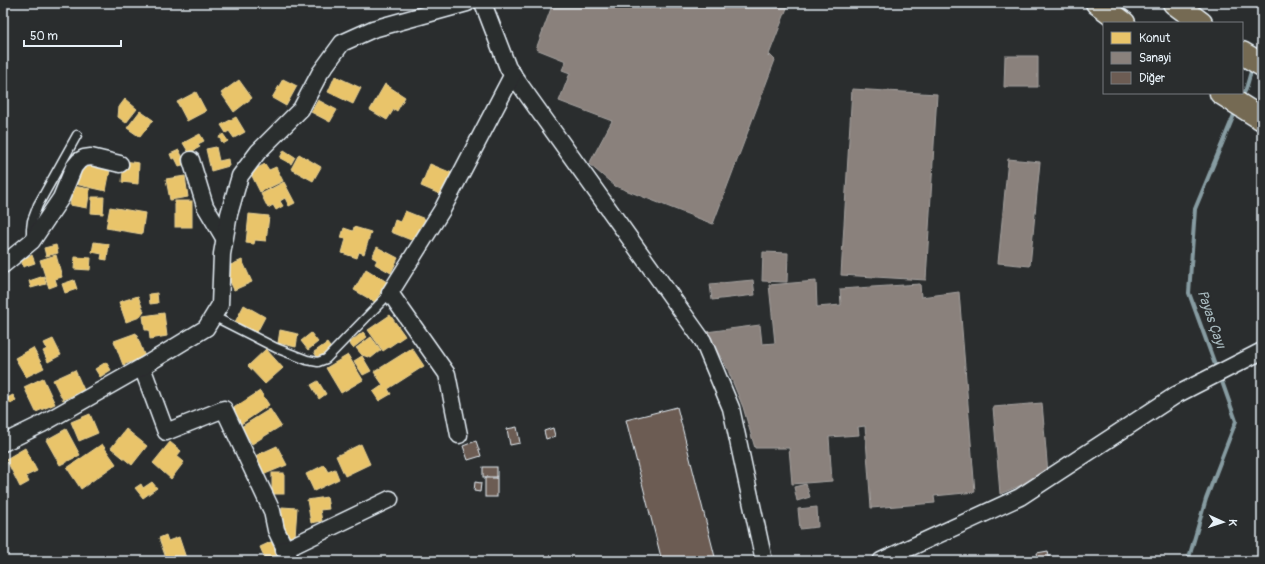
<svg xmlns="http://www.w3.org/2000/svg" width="1265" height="564" font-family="Pangolin,sans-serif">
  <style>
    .homes { fill: #e9c46a; stroke: #e9d295 }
    .industry { fill: #8a817c; stroke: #a6a3a1 }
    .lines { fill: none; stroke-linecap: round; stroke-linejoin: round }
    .stream { stroke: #879ca2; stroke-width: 4 }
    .building { fill: #6c5c53; stroke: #e8f1f8 }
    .lane-casing { stroke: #e8f1f8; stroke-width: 11 }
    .street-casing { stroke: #e8f1f8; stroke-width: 19 }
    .highway-casing { stroke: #e8f1f8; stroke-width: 25 }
    .lane { stroke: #2a2d2e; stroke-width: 8 }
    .street { stroke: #2a2d2e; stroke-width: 16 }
    .highway { stroke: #746b52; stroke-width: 22 }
    .labels { text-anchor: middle; stroke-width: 4; stroke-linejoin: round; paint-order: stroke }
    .water-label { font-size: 14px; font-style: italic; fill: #a7b9be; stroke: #2a2d2e }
  </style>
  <rect width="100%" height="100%" fill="#2a2d2e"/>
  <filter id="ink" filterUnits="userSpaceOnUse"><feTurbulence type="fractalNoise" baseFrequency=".025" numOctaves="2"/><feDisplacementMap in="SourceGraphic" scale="8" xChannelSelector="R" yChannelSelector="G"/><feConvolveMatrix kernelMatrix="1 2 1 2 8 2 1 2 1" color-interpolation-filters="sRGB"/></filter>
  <g filter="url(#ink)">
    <g class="homes">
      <path d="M335,76L361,88L353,104L328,92Z"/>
      <path d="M283,79L297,86L286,106L272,98Z"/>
      <path d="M239,80L252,98L234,112L221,93Z"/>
      <path d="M385,84L405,97L397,111L394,109L387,120L370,110Z"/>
      <path d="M196,92L206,111L187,121L177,102Z"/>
      <path d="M125,99L137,109L126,123L118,117L119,107Z"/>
      <path d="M318,100L337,110L330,122L311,112Z"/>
      <path d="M140,111L153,120L140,137L127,128Z"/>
      <path d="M236,117L245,132L234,138L229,131L226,133L221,125Z"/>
      <path d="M200,134L204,141L198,144L200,147L189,153L183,143Z"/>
      <path d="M223,134L228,141L223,144L219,137Z"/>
      <path d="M216,147L219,161L228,159L229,166L211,171L206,149Z"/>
      <path d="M179,150L186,164L179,166L175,158L172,159L170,154Z"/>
      <path d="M284,150L295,157L291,164L280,158Z"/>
      <path d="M299,154L321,167L313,181L291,169Z"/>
      <path d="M124,161L139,163L138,184L122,182Z"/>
      <path d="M80,163L110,170L106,191L75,184Z"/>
      <path d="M265,164L269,170L276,167L283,181L260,192L250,172Z"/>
      <path d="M430,164L452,173L442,195L421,186Z"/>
      <path d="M185,176L188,197L170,200L166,179Z"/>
      <path d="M284,182L295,203L289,206L285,198L280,201L283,206L276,210L273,205L268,208L261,194Z"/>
      <path d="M73,186L90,189L87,208L70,205Z"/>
      <path d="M92,197H104L103,214L91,213Z"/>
      <rect x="175" y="201" width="17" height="26"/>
      <path d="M110,207L145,213L142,234L106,228Z"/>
      <path d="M405,211L425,219L416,242L391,232L395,220L400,222Z"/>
      <path d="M249,214L269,216L266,241L255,240L254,244L246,243Z"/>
      <path d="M354,227L371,232L364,254L359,252L357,258L342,253L346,239L341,238L344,228L353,231Z"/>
      <path d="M94,242L109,244L107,260L101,259L102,254L92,252Z"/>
      <path d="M56,245L58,253L46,256L44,248Z"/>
      <path d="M377,247L398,258L391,273L375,264L377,260L372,257Z"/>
      <path d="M32,255L35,263L23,267L21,259Z"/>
      <path d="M56,255L62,277L55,279L57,285L49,288L40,260Z"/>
      <path d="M75,257L91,258L90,270L74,269Z"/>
      <path d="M242,260L252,282L234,290L224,268Z"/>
      <path d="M366,269L387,282L375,302L354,290Z"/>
      <path d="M44,276L46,284L31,288L29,281Z"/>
      <path d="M74,280L77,289L65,293L62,284Z"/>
      <path d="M157,293L158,303L150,304L149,294Z"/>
      <path d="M138,296L144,312L140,317L126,322L119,302Z"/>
      <path d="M244,305L265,317L255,336L234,324Z"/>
      <path d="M164,313L167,336L150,339L149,330H145L143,316Z"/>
      <path d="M390,315L405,336L383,351L368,330Z"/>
      <path d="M280,330L298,334L296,347L278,343Z"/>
      <path d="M363,332L367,337L353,348L349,343Z"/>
      <path d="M136,333L145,357L123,365L114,341Z"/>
      <path d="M311,333L318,342L308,350L301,341Z"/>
      <path d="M371,337L381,350L371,358L362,355L356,348Z"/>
      <path d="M53,339L61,355L48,362L43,351L47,349L44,343Z"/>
      <path d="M327,343L332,350L319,360L314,352Z"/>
      <path d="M33,348L44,368L26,377L15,358Z"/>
      <path d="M412,348L424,366L388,389L391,394L379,401L373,392L383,385L374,372Z"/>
      <path d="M266,349L283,368L265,384L248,366Z"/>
      <path d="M348,355L363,380L341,393L326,368Z"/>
      <path d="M362,356L371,371L363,375L354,361Z"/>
      <path d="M106,362L111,370L100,377L95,369Z"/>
      <path d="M75,370L84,390L63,400L53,380Z"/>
      <path d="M43,378L55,404L36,412L24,387Z"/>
      <path d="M318,381L326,394L319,399L311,385Z"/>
      <path d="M260,391L269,405L241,424L232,409Z"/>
      <path d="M13,395L16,400L11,404L7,398Z"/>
      <path d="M270,409L281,426L252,444L241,427Z"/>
      <path d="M90,414L98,433L79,441L71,422Z"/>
      <path d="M66,429L80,455L60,465L46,440Z"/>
      <path d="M126,429L147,446L132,465L111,448Z"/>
      <path d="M170,442L181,451L177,456L184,462L171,479L153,463Z"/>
      <path d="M102,444L116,464L81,489L67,468Z"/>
      <path d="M361,444L370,464L345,476L336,456Z"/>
      <path d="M277,446L287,465L265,474L255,456Z"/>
      <path d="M25,448L37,471L26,476L29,482L20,487L6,459Z"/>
      <path d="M324,465L328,472L335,469L339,479L314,491L306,474Z"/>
      <rect x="272" y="473" width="12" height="21"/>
      <path d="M152,482L157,488L143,498L135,488L141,484L143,488Z"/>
      <path d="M327,497L329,509L320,510L322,521L311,523L307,500Z"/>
      <path d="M282,507L297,508L295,537L281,536Z"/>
      <path d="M166,535L168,541L179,537L187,561H167L159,538Z"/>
      <path d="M275,540L280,551L276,553L279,561H266L260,547Z"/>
    </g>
    <g class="industry">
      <path d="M553,3H789L768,57L770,55L775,60L713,224L615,186L589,164L612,121L559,101L570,73L562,70L566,61L536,49Z"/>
      <path d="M1005,56H1038V87H1004Z"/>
      <path d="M852,89L937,94L926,280L841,275Z"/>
      <path d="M1008,159L1040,162L1030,266L998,263Z"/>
      <path d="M763,252L788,253L787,282L762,281Z"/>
      <path d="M753,280L755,295L712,300L710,284Z"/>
      <path d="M816,281L817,307L841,305L840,289L920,284L921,297L959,292L975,492L934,496L935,503L871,508L865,426L858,427L859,435L829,437L832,481L792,484L789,448H755L743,407L727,368L706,332L760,325L762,344L775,343L769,285Z"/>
      <path d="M1042,403L1048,474L1000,494L993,407Z"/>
      <path d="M806,484L810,497L797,501L794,487Z"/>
      <path d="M817,507L818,527L800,529L798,509Z"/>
    </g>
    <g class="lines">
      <g class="stream">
        <path d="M1257,54L1262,37"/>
        <path d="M1241,99L1246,89L1252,68"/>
        <path d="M1217,370L1189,293L1195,209L1236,110"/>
        <path d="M1188,561L1206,499L1236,421L1220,376"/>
      </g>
    </g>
    <g class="building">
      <path d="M677,407L716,561H662L626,420Z"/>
      <path d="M517,427L520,443L510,445L507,429Z"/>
      <path d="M553,428L555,436L546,439L544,431Z"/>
      <path d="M476,441L481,456L468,460L463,446Z"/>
      <rect x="483" y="467" width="14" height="10"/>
      <rect x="485" y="478" width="12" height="19"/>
      <path d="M475,482L481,483L480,492L474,491Z"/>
      <path d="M1048,551L1050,561H1039L1037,553Z"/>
    </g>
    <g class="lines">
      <g class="lane-casing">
        <g id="lane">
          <path d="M31,238V229L32,221L38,205L77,135"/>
          <path d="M213,316L276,348L307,360L318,362L326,359L390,293"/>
        </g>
      </g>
      <g class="street-casing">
        <g id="street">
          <path d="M483,3L508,68L703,341L731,408L764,561"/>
          <path d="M191,160L205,206L224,238"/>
          <path d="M3,265L32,241L61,198L74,167L79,161L84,158L91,157L120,164"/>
          <path d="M142,367L166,432L224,409L272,511L276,530L291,561"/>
          <path d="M459,435L447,374L390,293L442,210L513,74"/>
          <path d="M3,443L42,424L142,367L206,328L220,305L222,254L229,214L240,176L258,152L301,109L320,73L342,43L373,29L467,3"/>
          <path d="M284,550L390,499"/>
          <path d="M881,561L1020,497L1176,395L1262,351"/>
        </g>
      </g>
      <g class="highway-casing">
        <g id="highway">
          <path d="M1097,3L1124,23"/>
          <path d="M1174,3L1201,23"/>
          <path d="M1242,53L1262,65"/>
          <path d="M1221,93L1262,119"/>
        </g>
      </g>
      <use href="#lane" class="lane"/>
      <use href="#street" class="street"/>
      <use href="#highway" class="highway"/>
    </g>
  </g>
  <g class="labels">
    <g class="water-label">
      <text transform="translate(1212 319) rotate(71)" y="5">Payas Çayı</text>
    </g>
  </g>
  <rect width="1265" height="564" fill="none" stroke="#2a2d2e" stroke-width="16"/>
  <rect x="8" y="8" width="1249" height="548" fill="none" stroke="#e8f1f8" stroke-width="1.5" filter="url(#ink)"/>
  <rect x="1103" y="22" width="140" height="72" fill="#2a2d2e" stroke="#767b7f"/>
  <rect x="1111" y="32" width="20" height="12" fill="#e9c46a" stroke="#767b7f"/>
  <text x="1139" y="42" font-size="12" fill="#e8f1f8">Konut</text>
  <rect x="1111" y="52" width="20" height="12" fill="#8a817c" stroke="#767b7f"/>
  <text x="1139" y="62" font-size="12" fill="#e8f1f8">Sanayi</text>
  <rect x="1111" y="72" width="20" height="12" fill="#6c5c53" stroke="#767b7f"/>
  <text x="1139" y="82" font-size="12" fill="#e8f1f8">Diğer</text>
  <g transform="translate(1223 522) rotate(93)" stroke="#2a2d2e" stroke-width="3" paint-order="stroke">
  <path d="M0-3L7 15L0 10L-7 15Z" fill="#e8f1f8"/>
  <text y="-6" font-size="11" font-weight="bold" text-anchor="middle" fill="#e8f1f8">K</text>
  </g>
  <path d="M24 40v6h97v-6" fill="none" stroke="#e8f1f8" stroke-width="2"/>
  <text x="30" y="40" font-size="12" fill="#e8f1f8" stroke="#2a2d2e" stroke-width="3" paint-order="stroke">50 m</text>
</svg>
